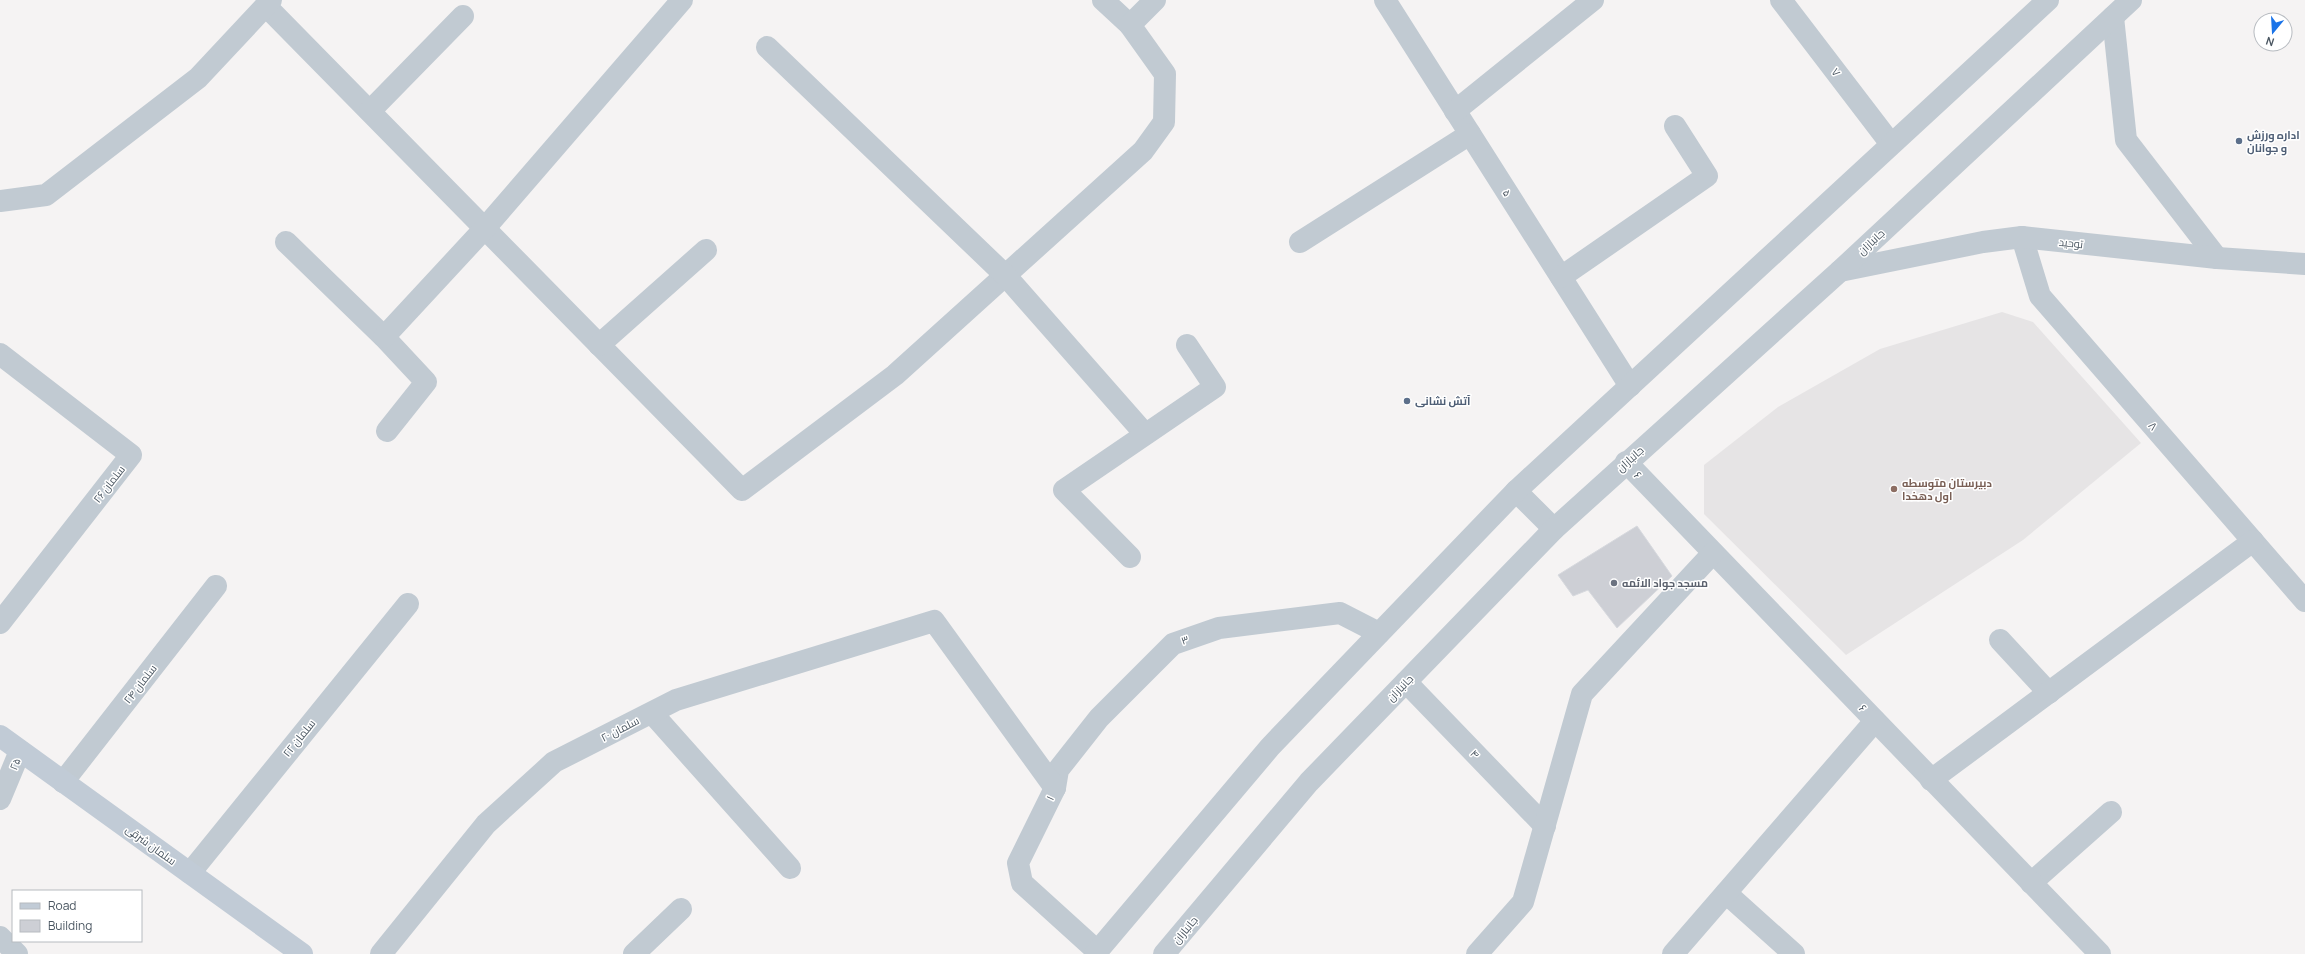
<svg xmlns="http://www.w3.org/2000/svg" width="2305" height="954" font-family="Manrope,Cairo,sans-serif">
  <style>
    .education { fill: #e6e4e5 }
    .building { fill: #cdcfd5; stroke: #d7d9de }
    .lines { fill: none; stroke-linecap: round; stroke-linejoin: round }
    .service { stroke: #c1cad2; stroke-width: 22 }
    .minor { stroke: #c1cad2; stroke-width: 22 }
    .tertiary { stroke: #c1cad2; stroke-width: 22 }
    .secondary { stroke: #c1cbd6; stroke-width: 22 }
    .service-dot { fill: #5c6f8a; stroke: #fff; stroke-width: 1.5 }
    .education-dot { fill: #8d6e63; stroke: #fff; stroke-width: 1.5 }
    .worship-dot { fill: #6b7280; stroke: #fff; stroke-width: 1.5 }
    .labels { text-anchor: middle; stroke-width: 3; stroke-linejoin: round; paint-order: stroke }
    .street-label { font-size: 11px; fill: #4a5661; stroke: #fff }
    .service-label { font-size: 11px; font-weight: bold; fill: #4e5e75; stroke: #fff; text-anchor: start }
    .education-label { font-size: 11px; font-weight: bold; fill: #785e54; stroke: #fff; text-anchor: start }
    .worship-label { font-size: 11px; font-weight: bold; fill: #5b616d; stroke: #fff; text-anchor: start }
  </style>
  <rect width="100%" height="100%" fill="#f5f3f3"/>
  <path class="education" d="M2002,312L2033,322L2141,443L2023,540L1846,655L1704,514V465L1778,407L1880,349Z"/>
  <path class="building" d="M1637,526L1672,576L1617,628L1588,590L1573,596L1558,575Z"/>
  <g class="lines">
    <g class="service">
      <path d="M2031,883L2111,812"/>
      <path d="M634,954L681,909"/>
    </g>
    <g class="minor">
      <path d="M1103,0L1130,25"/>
      <path d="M1385,0L1630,386"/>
      <path d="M1781,0L1891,144"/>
      <path d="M266,6L742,490L895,375L1143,151L1164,122L1165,74L1130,25L1155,0"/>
      <path d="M2113,17L2126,140L2217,258"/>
      <path d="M767,47L1005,275L1145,434"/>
      <path d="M370,111L463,16"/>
      <path d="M1455,111L1593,0"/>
      <path d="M0,201L46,195L198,78L271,0"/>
      <path d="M2022,237L2040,296L2305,601"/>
      <path d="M286,242L384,337L426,382L387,431"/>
      <path d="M1300,242L1470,134"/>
      <path d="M1561,277L1707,176L1675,126"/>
      <path d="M384,337L485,228L682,0"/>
      <path d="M599,345L706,250"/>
      <path d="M0,354L131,455L0,623"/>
      <path d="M1626,462L2100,954"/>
      <path d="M1130,557L1064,490L1215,387L1187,345"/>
      <path d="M2000,640L2049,693"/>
      <path d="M1406,682L1545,826"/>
      <path d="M652,713L790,868"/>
      <path d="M1931,780L2253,541"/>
      <path d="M63,782L216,586"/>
      <path d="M0,799L20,751"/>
      <path d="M190,873L408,604"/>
      <path d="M1726,893L1794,954"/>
      <path d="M0,937L17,954"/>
      <path d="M1097,951L1022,883L1018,863L1055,788L1058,770L1099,718L1173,644L1219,628L1340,613L1379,633"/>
      <path d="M381,954L486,824L554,762L676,700L934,621L1055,788"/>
      <path d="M1477,954L1523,902L1582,694L1713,553"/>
      <path d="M1673,954L1875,721"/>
    </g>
    <g class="tertiary">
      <path d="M1840,271L1983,242L2022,237L2217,258L2305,264"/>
      <path d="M1516,491L1554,529"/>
      <path d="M1095,954L1270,747L1516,491L2048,0"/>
      <path d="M1164,954L1309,782L1554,529L1840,271L2131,0"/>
    </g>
    <path class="secondary" d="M0,736L302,954"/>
  </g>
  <g class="service-dot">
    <circle cx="2239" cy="141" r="4"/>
    <circle cx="1407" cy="401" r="4"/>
  </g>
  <circle class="education-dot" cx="1894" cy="489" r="4"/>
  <circle class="worship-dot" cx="1614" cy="583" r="4"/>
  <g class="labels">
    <g class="street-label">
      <text transform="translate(1836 72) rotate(53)" y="4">۷</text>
      <text transform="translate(1507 193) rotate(58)" y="4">۵</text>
      <text transform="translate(1871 242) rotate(-43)" y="4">جانبازان</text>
      <text transform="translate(2071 243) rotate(6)" y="4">توحید</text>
      <text transform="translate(2153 426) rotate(49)" y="4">۸</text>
      <text transform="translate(1630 459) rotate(-42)" y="4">جانبازان</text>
      <text transform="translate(1638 475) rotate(46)" y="4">۶</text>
      <text transform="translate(109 484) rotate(-52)" y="4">سلمان ۲۶</text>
      <text transform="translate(1185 640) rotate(-19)" y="4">۳</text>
      <text transform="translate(140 684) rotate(-52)" y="4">سلمان ۲۴</text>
      <text transform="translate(1400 688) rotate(-46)" y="4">جانبازان</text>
      <text transform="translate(1863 708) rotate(46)" y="4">۶</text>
      <text transform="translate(620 729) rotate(-27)" y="4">سلمان ۲۰</text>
      <text transform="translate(299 738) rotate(-51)" y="4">سلمان ۲۲</text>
      <text transform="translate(1475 754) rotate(46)" y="4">۴</text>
      <text transform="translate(15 764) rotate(-68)" y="4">۲۵</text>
      <text transform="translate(1050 798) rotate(-64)" y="4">۱</text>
      <text transform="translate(151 845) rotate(36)" y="4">سلمان شرقی</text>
      <text transform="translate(1185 930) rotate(-50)" y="4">جانبازان</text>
    </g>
    <g class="service-label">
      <text x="2247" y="139">اداره ورزش<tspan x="2247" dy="13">و جوانان</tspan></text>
      <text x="1415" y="405">آتش نشانی</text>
    </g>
    <g class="education-label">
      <text x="1902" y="487">دبیرستان متوسطه<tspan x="1902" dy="13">اول دهخدا</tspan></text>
    </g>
    <g class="worship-label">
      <text x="1622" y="587">مسجد جواد الائمه</text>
    </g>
  </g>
  <rect x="12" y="890" width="130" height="52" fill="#ffffff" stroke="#b7bbc0"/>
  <rect x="20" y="903" width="20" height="6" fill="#c1cbd6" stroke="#b7bbc0"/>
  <text x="48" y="910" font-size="12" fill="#4a5661">Road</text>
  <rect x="20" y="920" width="20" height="12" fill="#cdcfd5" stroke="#b7bbc0"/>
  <text x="48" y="930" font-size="12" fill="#4a5661">Building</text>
  <g transform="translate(2273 32) rotate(198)"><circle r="19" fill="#ffffff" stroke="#b7bbc0"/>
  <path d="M0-3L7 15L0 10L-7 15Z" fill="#1a73e8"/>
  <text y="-6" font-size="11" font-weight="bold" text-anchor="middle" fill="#4a5661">N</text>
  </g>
</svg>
